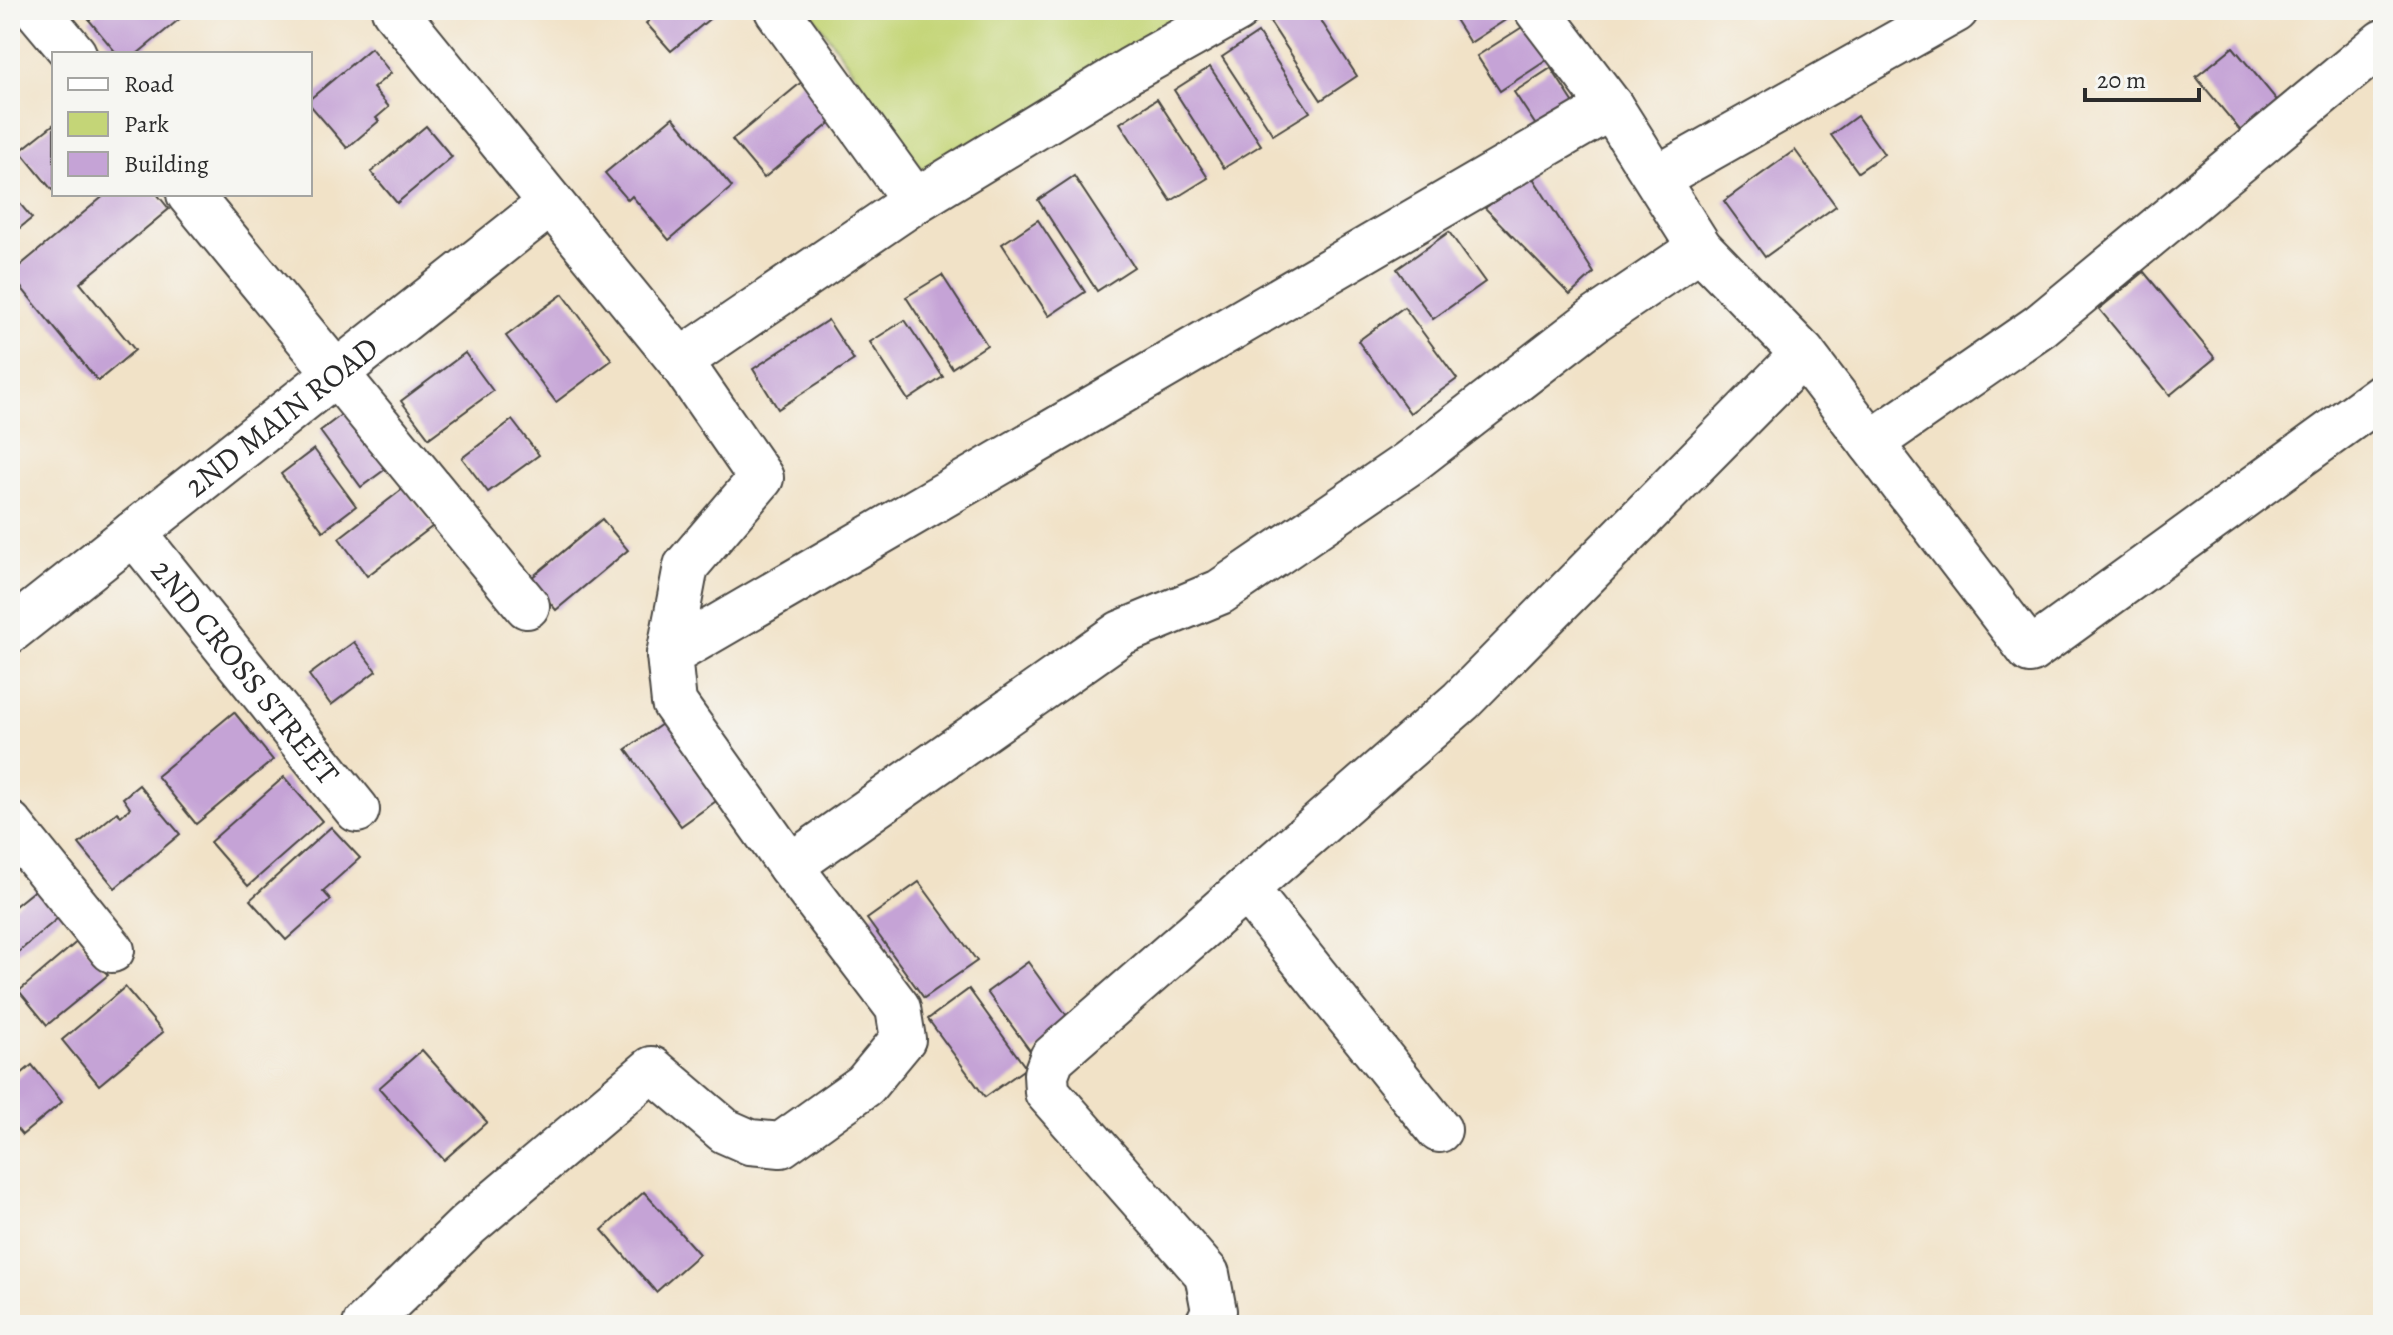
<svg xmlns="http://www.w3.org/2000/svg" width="2393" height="1335" font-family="Alegreya,serif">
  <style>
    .green { fill: #c4d577; stroke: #788051; stroke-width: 2 }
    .building { fill: #c5a3d6 }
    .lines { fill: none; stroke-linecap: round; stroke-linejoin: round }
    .minor-casing { stroke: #494642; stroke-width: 48 }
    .minor { stroke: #fff; stroke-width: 44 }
    .labels { text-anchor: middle; stroke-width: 6; stroke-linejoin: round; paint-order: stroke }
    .street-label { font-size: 32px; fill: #2b2b2b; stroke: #f6f6f2 }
  </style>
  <rect width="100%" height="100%" fill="#f6f6f2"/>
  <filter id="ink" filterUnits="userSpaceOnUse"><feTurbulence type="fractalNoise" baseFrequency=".0125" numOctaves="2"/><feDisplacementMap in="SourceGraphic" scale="16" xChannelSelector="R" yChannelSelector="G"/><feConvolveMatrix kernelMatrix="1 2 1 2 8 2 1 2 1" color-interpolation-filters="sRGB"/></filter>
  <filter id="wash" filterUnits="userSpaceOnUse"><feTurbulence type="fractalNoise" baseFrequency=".006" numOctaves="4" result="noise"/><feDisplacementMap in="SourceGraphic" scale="32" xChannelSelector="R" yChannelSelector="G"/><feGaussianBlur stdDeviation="1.8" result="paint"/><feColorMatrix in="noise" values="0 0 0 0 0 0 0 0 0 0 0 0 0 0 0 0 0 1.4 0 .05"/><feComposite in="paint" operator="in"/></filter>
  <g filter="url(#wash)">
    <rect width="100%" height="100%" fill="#f1e2c7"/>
    <path class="green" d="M810,10H1183L933,185Z"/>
    <g id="blocks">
      <g class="building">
        <path d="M102,10H186L188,12L137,54H117L89,20Z"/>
        <path d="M661,10H720L671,51L646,23Z"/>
        <path d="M1288,10H1314L1357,76L1321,100L1270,22Z"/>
        <path d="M1449,10H1505L1510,17L1470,43Z"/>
        <path d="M1527,24L1550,58L1500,91L1477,56Z"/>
        <path d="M1258,33L1310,112L1273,135L1222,57Z"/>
        <path d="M2233,47L2281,105L2244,135L2196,77Z"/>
        <path d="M371,48L391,73L373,88L389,107L376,118L379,121L347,148L310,105V99Z"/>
        <path d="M1210,67L1261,145L1224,168L1174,90Z"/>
        <path d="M1551,68L1577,108L1541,133L1514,92Z"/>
        <path d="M809,76L841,114L764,178L732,140Z"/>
        <path d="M1157,99L1208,178L1171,201L1120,123Z"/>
        <path d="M1857,116L1884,154L1858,172L1831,135Z"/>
        <path d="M673,117L732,187L669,240L632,196L628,200L605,173Z"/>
        <path d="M54,124V189L52,190L20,151Z"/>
        <path d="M426,126L452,157L397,203L371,172Z"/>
        <path d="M1795,150L1836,206L1765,257L1724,201Z"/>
        <path d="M1531,175L1594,273L1570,295L1485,208Z"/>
        <path d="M1074,176L1134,267L1097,291L1038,200Z"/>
        <path d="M10,192L32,218L10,236Z"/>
        <path d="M106,194H157L169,209L80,283L135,350L98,381L10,274Z"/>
        <path d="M1038,220L1085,292L1049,316L1002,244Z"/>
        <path d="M1449,232L1485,282L1433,319L1397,269Z"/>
        <path d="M2144,272L2215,358L2170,395L2099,309Z"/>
        <path d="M942,275L987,345L952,368L906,297Z"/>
        <path d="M563,294L612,360L556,402L506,336Z"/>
        <path d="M1404,307L1457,379L1410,413L1358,341Z"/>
        <path d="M828,320L854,360L778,409L753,369Z"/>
        <path d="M905,320L943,377L908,400L870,342Z"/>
        <path d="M465,353L493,391L429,438L401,401Z"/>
        <path d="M349,409L391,465L361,487L320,431Z"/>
        <path d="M512,420L539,455L488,492L462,458Z"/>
        <path d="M314,449L356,506L323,531L281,474Z"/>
        <path d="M404,488L433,526L367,576L339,538Z"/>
        <path d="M602,519L628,550L556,610L530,579Z"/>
        <path d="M354,642L376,671L331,705L309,675Z"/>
        <path d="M234,712L273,760L196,824L157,776Z"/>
        <path d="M671,718L726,794L681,826L626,749Z"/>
        <path d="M284,777L322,821L248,886L210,842Z"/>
        <path d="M139,785L180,834L115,888L79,844L117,812L121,816L130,808L123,798Z"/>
        <path d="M331,827L360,858L323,891L331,900L286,940L250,900Z"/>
        <path d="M919,882L977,961L924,998L867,919Z"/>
        <path d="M41,885L65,912L16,954L10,947V910Z"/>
        <path d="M79,940L108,975L47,1025L19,991Z"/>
        <path d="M1028,962L1072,1023L1031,1052L987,992Z"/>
        <path d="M125,987L163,1032L99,1085L62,1040Z"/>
        <path d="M969,989L1026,1068L985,1097L928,1019Z"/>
        <path d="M422,1050L487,1122L444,1160L379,1088Z"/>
        <path d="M32,1065L62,1102L22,1135L10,1121V1083Z"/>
        <path d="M644,1192L699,1254L656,1292L602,1230Z"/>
      </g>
    </g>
  </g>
  <g filter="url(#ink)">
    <use href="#blocks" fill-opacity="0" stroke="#494642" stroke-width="2"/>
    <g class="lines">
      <g class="minor-casing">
        <g id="minor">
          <path d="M37,10L74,54"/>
          <path d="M394,10L680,361"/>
          <path d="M777,10L915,201"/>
          <path d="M1537,10L1611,107L1700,248L1803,354L2030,651L2383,395"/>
          <path d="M1611,107L669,655L674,703L790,866L1121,633L1220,592L1409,463L1594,320L1700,248"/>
          <path d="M1657,178L1956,10"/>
          <path d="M189,194L527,606"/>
          <path d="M1871,443L2040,326L2383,42"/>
          <path id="s1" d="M134,533L357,810"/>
          <path id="s2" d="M10,631L551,203"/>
          <path d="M669,655L686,566L761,478L680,361L915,201L1130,70L1237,10"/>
          <path d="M10,824L112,950"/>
          <path d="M1246,889L1439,1130"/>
          <path d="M365,1325L468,1225L652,1069L725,1131L750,1142L781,1145L865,1085L903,1039L898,1008L790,866"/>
          <path d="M1207,1325L1214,1311L1207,1274L1047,1092L1046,1074L1052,1058L1461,701L1803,354"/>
        </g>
      </g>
      <use href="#minor" class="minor"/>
    </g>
  </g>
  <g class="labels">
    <g class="street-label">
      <text dy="11" stroke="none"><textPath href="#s2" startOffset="346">2ND MAIN ROAD</textPath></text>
      <text dy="11" stroke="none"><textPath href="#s1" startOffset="178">2ND CROSS STREET</textPath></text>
    </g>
  </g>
  <rect width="2393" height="1335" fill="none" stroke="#f6f6f2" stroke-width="40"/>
  <rect x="52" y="52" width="260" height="144" fill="#f6f6f2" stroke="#a5a5a2" stroke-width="2"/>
  <rect x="68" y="78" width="40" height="12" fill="#ffffff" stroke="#a5a5a2" stroke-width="2"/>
  <text x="124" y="92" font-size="24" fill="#2b2b2b">Road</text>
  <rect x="68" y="112" width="40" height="24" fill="#c4d577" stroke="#a5a5a2" stroke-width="2"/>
  <text x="124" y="132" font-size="24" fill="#2b2b2b">Park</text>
  <rect x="68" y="152" width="40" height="24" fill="#c5a3d6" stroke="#a5a5a2" stroke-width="2"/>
  <text x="124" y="172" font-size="24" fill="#2b2b2b">Building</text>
  <path d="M2085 88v12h114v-12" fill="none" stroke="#2b2b2b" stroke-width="4"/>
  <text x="2097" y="88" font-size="24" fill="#2b2b2b" stroke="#f6f6f2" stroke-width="6" paint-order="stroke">20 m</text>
</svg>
